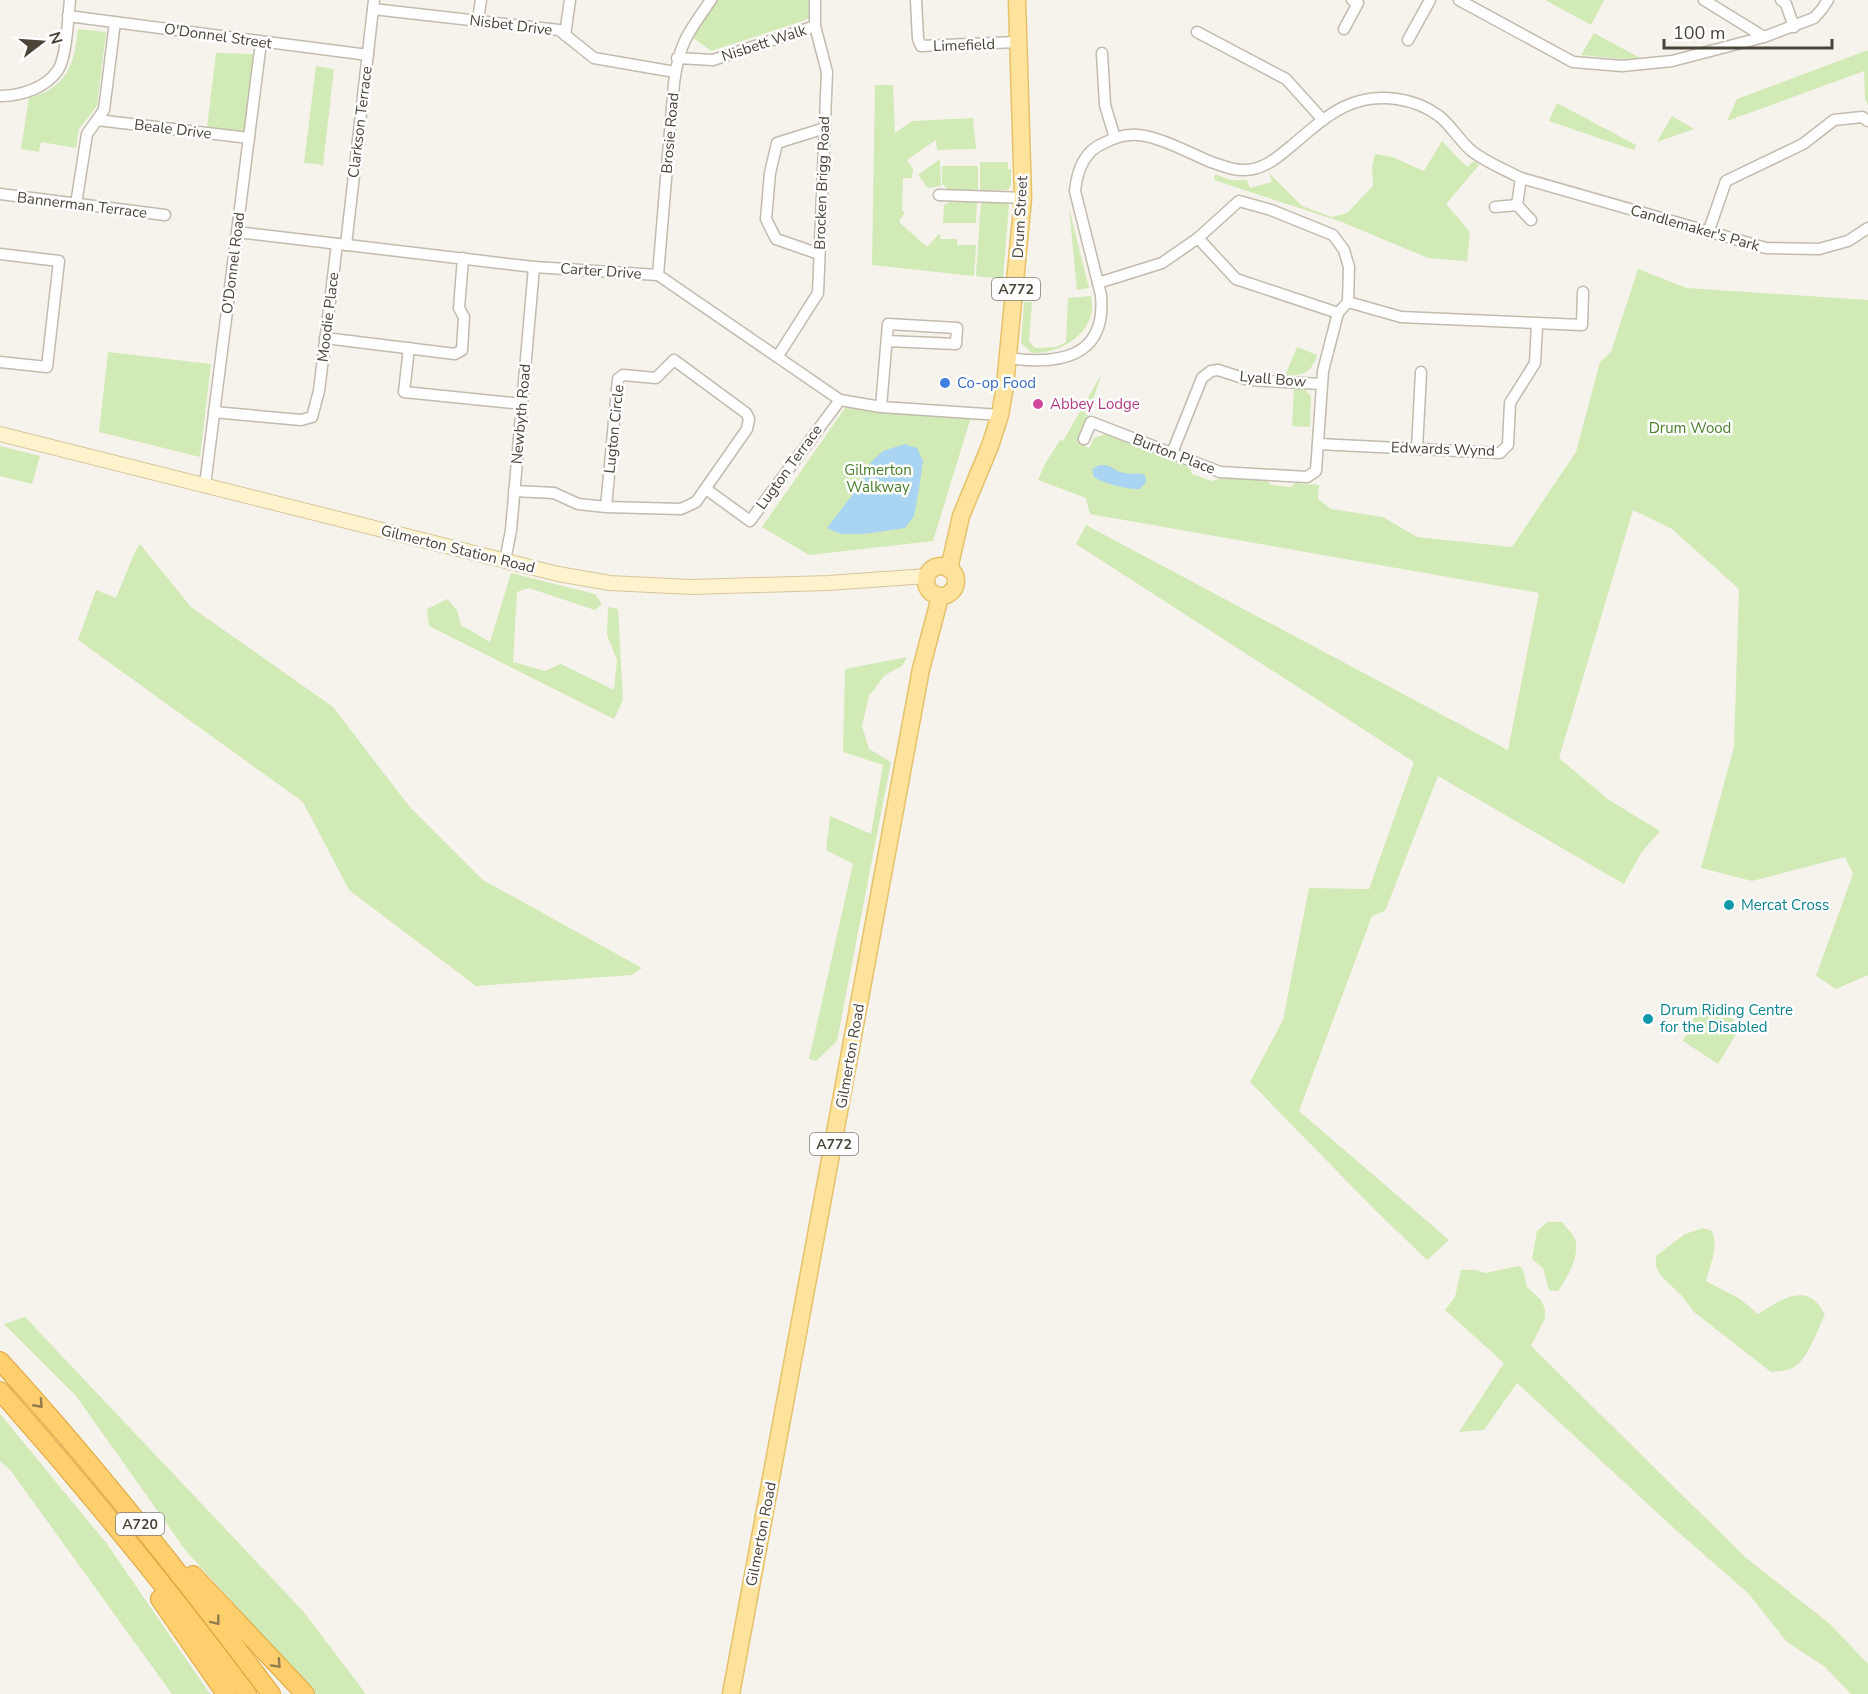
<svg xmlns="http://www.w3.org/2000/svg" width="1868" height="1694" font-family="'Nunito Sans',sans-serif">
  <style>
    .green { fill: #d2eab5 }
    .water { fill: #a9d4f2 }
    .lines { fill: none; stroke-linecap: round; stroke-linejoin: round }
    .street-casing { stroke: #c2bbae; stroke-width: 13 }
    .secondary-casing { stroke: #d6c79b; stroke-width: 16 }
    .primary-casing { stroke: #e6c16a; stroke-width: 19 }
    .highway-casing { stroke: #e0a43c; stroke-width: 20 }
    .street { stroke: #fff; stroke-width: 10 }
    .secondary { stroke: #fff3cd; stroke-width: 14 }
    .primary { stroke: #ffe39c; stroke-width: 16 }
    .highway { stroke: #ffcf6e; stroke-width: 18 }
    .oneway { stroke: #937c4e }
    .shop-dot { fill: #3f7fe0; stroke: #fff; stroke-width: 2 }
    .hotel-dot { fill: #d1479c; stroke: #fff; stroke-width: 2 }
    .culture-dot { fill: #0f9aa8; stroke: #fff; stroke-width: 2 }
    .labels { text-anchor: middle; stroke-width: 5; stroke-linejoin: round; paint-order: stroke }
    .shield { fill: #fff; stroke: #817c74; stroke-width: 1.5 }
    .shield-label { font-size: 14px; font-weight: bold; fill: #4b4439 }
    .street-label { font-size: 15px; fill: #4b4439; stroke: #fff }
    .shop-label { font-size: 15px; fill: #366cbe; stroke: #fff; text-anchor: start }
    .hotel-label { font-size: 15px; fill: #b23c85; stroke: #fff; text-anchor: start }
    .park-label { font-size: 15px; fill: #4a7f2a; stroke: #fff }
    .culture-label { font-size: 15px; fill: #0d838f; stroke: #fff; text-anchor: start }
  </style>
  <rect width="100%" height="100%" fill="#f6f3ec"/>
  <g class="green">
    <path d="M717,0H809V17L806,20L711,51L692,37Z"/>
    <path d="M1545,0H1604L1591,25Z"/>
    <path d="M78,29L106,32L97,106L79,129L76,148L41,142L39,152L21,149L29,98C68,87 74,65 78,29Z"/>
    <path d="M1594,33L1640,58L1623,59L1581,55Z"/>
    <path d="M1868,50V105L1865,99L1864,71L1727,121L1737,99Z"/>
    <path d="M216,53L253,54L245,132L207,127Z"/>
    <path d="M316,66L334,69L323,165L304,163Z"/>
    <path d="M875,85H893L895,133L912,121L973,118L976,149L937,150L936,140L907,160L913,169L912,178H903L902,211L905,212L899,222L927,247L940,233V239H957V245H976L974,276L872,265Z"/>
    <path d="M1557,103L1636,145L1634,150L1549,121Z"/>
    <path d="M1672,116L1694,129L1657,142Z"/>
    <path d="M1442,141L1467,167L1474,161L1479,165L1446,204L1470,232L1467,261L1428,258L1342,222L1214,180L1215,174L1230,180H1247L1250,188L1272,182L1269,173L1302,206L1332,217L1347,213L1373,186L1372,167L1375,154L1392,157L1424,171Z"/>
    <path d="M940,159L941,186L928,188L918,175Z"/>
    <path d="M980,162H1008V169H1011V185L1008,190L980,191Z"/>
    <path d="M942,166H978V193H952L942,184Z"/>
    <path d="M981,200L1009,204L1003,279L976,276Z"/>
    <path d="M952,201H977L976,223H943L944,205Z"/>
    <path d="M1069,208L1089,288L1077,290Z"/>
    <path d="M1638,269L1687,288L1868,300V975L1836,989L1816,976L1853,874L1845,857L1752,881L1701,868L1734,747L1739,589L1672,529L1633,510L1559,758L1609,800L1660,831L1641,853L1624,884L1438,776L1385,911L1372,916L1299,1111L1449,1240L1427,1260L1374,1209L1250,1082L1283,1020L1309,888L1369,889L1414,762L1076,544L1086,525L1508,750L1539,593L1090,514L1086,498L1038,480L1045,464L1060,440L1063,441L1101,375L1079,443L1089,448L1094,438L1107,433L1190,468L1192,474L1212,481L1222,478L1267,480L1271,485L1291,487L1295,483L1319,485L1318,499L1331,509L1383,517L1417,537L1512,547L1576,452L1600,362L1611,352Z"/>
    <path d="M1091,296C1099,330 1063,354 1032,353L1021,343L1024,302H1032L1029,341L1035,348L1056,347L1066,342L1068,298Z"/>
    <path d="M1297,347L1317,355C1311,374 1303,375 1285,376Z"/>
    <path d="M108,352L211,364L200,457L99,432Z"/>
    <path d="M1294,388L1305,389L1311,397L1310,427L1292,426Z"/>
    <path d="M845,408L971,417L933,541L809,555L762,527Z"/>
    <path d="M0,446L40,456L32,484L0,476Z"/>
    <path d="M140,544L191,607L333,707L409,806L483,880L642,968L632,975L476,986L349,890L303,802L78,640L96,590L116,598L134,554Z"/>
    <path d="M511,573L595,594L602,604L595,610L529,588L517,592L513,662L545,671L561,664L614,690L617,660L607,635L608,607L618,609L623,700L614,719L429,626L427,609L447,599L457,610L461,625L490,642Z"/>
    <path d="M907,657L902,666L885,675L869,696L862,726L869,749L891,762L837,1041L816,1061L809,1059L853,864L826,850L830,816L871,834L883,765L843,752L845,669Z"/>
    <path d="M1702,1001L1733,1019L1738,1031L1718,1064L1683,1041Z"/>
    <path d="M1548,1222H1562C1566,1227 1571,1232 1574,1237C1582,1252 1567,1279 1558,1291L1549,1290L1543,1268L1532,1259L1537,1231Z"/>
    <path d="M1703,1228L1712,1231C1719,1249 1710,1264 1706,1281L1740,1299L1758,1314C1773,1305 1799,1285 1816,1302C1820,1305 1822,1311 1825,1314C1818,1329 1808,1359 1794,1367C1788,1371 1778,1371 1771,1372L1694,1312L1682,1296L1660,1275L1656,1266V1256L1685,1234Z"/>
    <path d="M1519,1266L1523,1269L1527,1287L1541,1300L1545,1309V1318L1531,1346L1745,1557L1830,1624L1868,1664V1694H1851L1825,1667L1787,1642L1748,1593L1677,1531L1517,1383L1484,1430L1459,1432L1504,1363L1445,1310L1455,1297L1461,1270H1476L1485,1273Z"/>
    <path d="M25,1317L303,1611L366,1694H316L186,1551L76,1396L4,1324Z"/>
    <path d="M0,1414L107,1544L210,1694H172L11,1471L0,1461Z"/>
  </g>
  <g class="water">
    <path d="M905,444L917,448L923,461L919,489L914,516L905,528L864,534H841L827,528L857,489L871,462L883,451Z"/>
    <path d="M1100,465C1111,464 1114,471 1124,473C1132,475 1138,472 1145,475L1146,482L1140,489C1129,490 1102,483 1094,477L1092,469Z"/>
  </g>
  <g class="lines">
    <g class="street-casing">
      <g id="street">
        <path d="M916,0L918,39L921,46L1017,42"/>
        <path d="M1459,0L1573,62L1622,66L1672,61L1764,37L1814,18L1822,9L1828,0"/>
        <path d="M1704,0L1764,37"/>
        <path d="M1781,0L1786,4L1794,27"/>
        <path d="M373,9L559,30L594,58L675,72"/>
        <path d="M68,16L368,55"/>
        <path d="M478,20L481,0"/>
        <path d="M1344,29L1358,3L1352,0"/>
        <path d="M1197,32L1286,79L1323,120"/>
        <path d="M565,35L570,0"/>
        <path d="M1408,40L1430,0"/>
        <path d="M1102,53L1105,105L1115,138"/>
        <path d="M677,58L713,60L815,26"/>
        <path d="M0,96C21,96 46,88 58,70C67,56 68,17 70,0"/>
        <path d="M97,120L249,138"/>
        <path d="M0,194L165,215"/>
        <path d="M939,195L1023,198"/>
        <path d="M76,204L87,134L104,110L115,22"/>
        <path d="M1517,205L1531,220"/>
        <path d="M1495,207L1517,205L1521,178"/>
        <path d="M237,232L534,267L658,275L840,400L881,407L1000,415"/>
        <path d="M1708,233L1726,181L1803,144L1834,120L1862,117L1868,121"/>
        <path d="M1198,238L1236,279L1338,313"/>
        <path d="M346,245L374,0"/>
        <path d="M0,254L59,261L47,367L0,362"/>
        <path d="M819,254L776,239L766,219L770,173L777,143L825,128"/>
        <path d="M658,275L674,83C679,43 688,33 711,0"/>
        <path d="M1348,302L1401,317L1582,325L1583,292"/>
        <path d="M325,338L455,354L462,350L464,317L459,308L463,258"/>
        <path d="M409,348L404,392L522,404"/>
        <path d="M778,356L818,293L827,72L815,26V0"/>
        <path d="M1008,358C1057,365 1107,359 1101,295L1075,191C1077,171 1084,151 1104,143C1112,139 1121,135 1130,135C1154,133 1189,153 1211,162C1221,165 1231,170 1242,170C1261,171 1276,159 1290,147C1324,119 1349,92 1397,99C1411,101 1427,107 1439,116C1452,126 1460,142 1473,152C1488,163 1505,170 1521,178L1766,248L1819,249L1848,241L1868,228"/>
        <path d="M881,407L888,324L957,328L956,344L887,341"/>
        <path d="M214,412L301,420L312,417L319,391L337,244"/>
        <path d="M1084,439L1091,422L1220,472L1307,477L1316,471L1323,371L1338,313L1348,302L1349,267L1344,250L1333,235L1271,210L1239,201L1198,238L1162,263L1098,283"/>
        <path d="M1318,444L1500,453L1508,445L1510,403L1535,363L1537,324"/>
        <path d="M1417,449L1421,372"/>
        <path d="M1172,453L1202,378L1211,371L1218,370L1249,380L1322,384"/>
        <path d="M205,485L261,42"/>
        <path d="M706,489L750,521L840,400"/>
        <path d="M514,491L554,493L578,504L606,507L681,509L696,502L747,429L749,419L746,413L674,360L656,378L623,375L618,379L606,507"/>
        <path d="M505,561L511,530L534,267"/>
      </g>
    </g>
    <g class="secondary-casing">
      <path id="secondary" d="M0,434L558,574L610,583L691,587L828,583L927,576"/>
    </g>
    <g class="primary-casing">
      <g id="primary">
        <circle cx="941" cy="581" r="15"/>
        <path d="M949,569L961,516L990,446L1000,415L1005,386L1023,198L1017,0"/>
        <path d="M731,1694L921,669L940,597"/>
      </g>
    </g>
    <g class="highway-casing">
      <g id="highway">
        <path d="M0,1361C97,1467 185,1579 271,1694"/>
        <path d="M0,1391C86,1488 169,1590 247,1694"/>
        <path d="M193,1575L305,1694"/>
        <path d="M160,1599L226,1694"/>
      </g>
    </g>
    <use href="#street" class="street"/>
    <use href="#secondary" class="secondary"/>
    <use href="#primary" class="primary"/>
    <use href="#highway" class="highway"/>
  </g>
  <defs><path id="oneway-chevron" d="M-2-3.5L2.5 0L-2 3.5" fill="none" stroke-width="1.6" stroke-linecap="round" stroke-linejoin="round" transform="scale(1.5)"/></defs>
  <g class="oneway">
    <use href="#oneway-chevron" transform="translate(39 1404) rotate(48)"/>
    <use href="#oneway-chevron" transform="translate(216 1621) rotate(52)"/>
    <use href="#oneway-chevron" transform="translate(277 1664) rotate(47)"/>
  </g>
  <circle class="shop-dot" cx="945" cy="383" r="6"/>
  <circle class="hotel-dot" cx="1038" cy="404" r="6"/>
  <g class="culture-dot">
    <circle cx="1729" cy="905" r="6"/>
    <circle cx="1648" cy="1019" r="6"/>
  </g>
  <g class="labels">
    <g class="shield">
      <rect x="992" y="278" width="48" height="22" rx="4.5"/>
      <rect x="810" y="1133" width="48" height="22" rx="4.5"/>
      <rect x="116" y="1513" width="48" height="22" rx="4.5"/>
    </g>
    <g class="shield-label">
      <text x="1016" y="294">A772</text>
      <text x="834" y="1149">A772</text>
      <text x="140" y="1529">A720</text>
    </g>
    <g class="street-label">
      <text transform="translate(511 25) rotate(7)" y="5">Nisbet Drive</text>
      <text transform="translate(218 36) rotate(8)" y="5">O'Donnel Street</text>
      <text transform="translate(764 43) rotate(-18)" y="5">Nisbett Walk</text>
      <text transform="translate(964 45) rotate(-2)" y="5">Limefield</text>
      <text transform="translate(360 122) rotate(-83)" y="5">Clarkson Terrace</text>
      <text transform="translate(173 129) rotate(7)" y="5">Beale Drive</text>
      <text transform="translate(670 133) rotate(-85)" y="5">Brosie Road</text>
      <text transform="translate(822 183) rotate(-88)" y="5">Brocken Brigg Road</text>
      <text transform="translate(82 205) rotate(7)" y="5">Bannerman Terrace</text>
      <text transform="translate(1020 217) rotate(-87)" y="5">Drum Street</text>
      <text transform="translate(1695 228) rotate(16)" y="5">Candlemaker's Park</text>
      <text transform="translate(233 263) rotate(-83)" y="5">O'Donnel Road</text>
      <text transform="translate(601 271) rotate(4)" y="5">Carter Drive</text>
      <text transform="translate(328 317) rotate(-83)" y="5">Moodie Place</text>
      <text transform="translate(1273 379) rotate(5)" y="5">Lyall Bow</text>
      <text transform="translate(521 414) rotate(-85)" y="5">Newbyth Road</text>
      <text transform="translate(614 429) rotate(-84)" y="5">Lugton Circle</text>
      <text transform="translate(1443 449) rotate(2)" y="5">Edwards Wynd</text>
      <text transform="translate(1174 454) rotate(21)" y="5">Burton Place</text>
      <text transform="translate(789 467) rotate(-54)" y="5">Lugton Terrace</text>
      <text transform="translate(458 549) rotate(14)" y="5">Gilmerton Station Road</text>
      <text transform="translate(850 1056) rotate(-80)" y="5">Gilmerton Road</text>
      <text transform="translate(761 1534) rotate(-79)" y="5">Gilmerton Road</text>
    </g>
    <g class="shop-label">
      <text x="957" y="388">Co-op Food</text>
    </g>
    <g class="hotel-label">
      <text x="1050" y="409">Abbey Lodge</text>
    </g>
    <g class="park-label">
      <text x="1690" y="433">Drum Wood</text>
      <text x="878" y="475">Gilmerton<tspan x="878" dy="17">Walkway</tspan></text>
    </g>
    <g class="culture-label">
      <text x="1741" y="910">Mercat Cross</text>
      <text x="1660" y="1015">Drum Riding Centre<tspan x="1660" dy="17">for the Disabled</tspan></text>
    </g>
  </g>
  <g transform="translate(42 42) rotate(73)" stroke="#ffffff" stroke-width="4.5" paint-order="stroke">
  <path d="M0-4.5L10 22L0 15L-10 22Z" fill="#4b4439"/>
  <text y="-9" font-size="16" font-weight="bold" text-anchor="middle" fill="#4b4439">N</text>
  </g>
  <path d="M1664 39v9h168v-9" fill="none" stroke="#4b4439" stroke-width="3"/>
  <text x="1673" y="39" font-size="18" fill="#4b4439" stroke="#ffffff" stroke-width="4.5" paint-order="stroke">100 m</text>
</svg>
